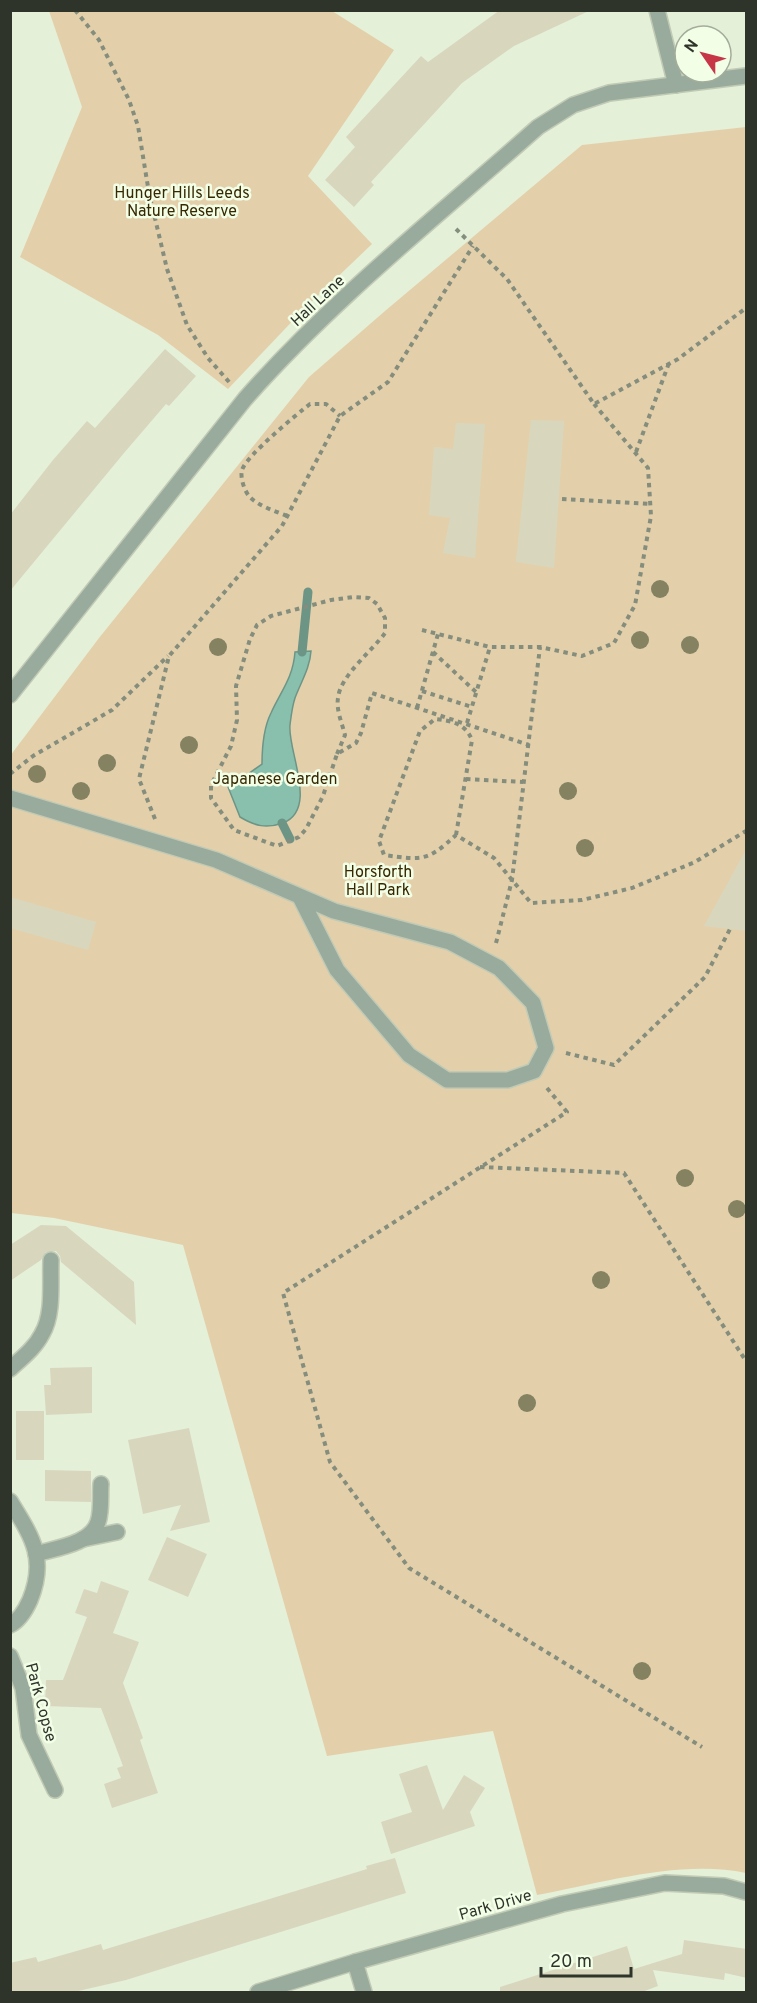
<svg xmlns="http://www.w3.org/2000/svg" width="757" height="2003" font-family="Overpass,sans-serif">
  <style>
    .green { fill: #e3d0ab }
    .water { fill: #88bfad; stroke: #6d9586; stroke-width: 1.5 }
    .lines { fill: none; stroke-linecap: round; stroke-linejoin: round }
    .stream { stroke: #6d9586; stroke-width: 9 }
    .building { fill: #d8d7be }
    .minor-casing { stroke: #c1cab5; stroke-width: 18 }
    .path { stroke: #858d7d; stroke-width: 4; stroke-dasharray: 4.5 4.5; stroke-linecap: butt }
    .minor { stroke: #99ab9c; stroke-width: 15 }
    .tree { fill: #858262 }
    .labels { text-anchor: middle; stroke-width: 5; stroke-linejoin: round; paint-order: stroke }
    .park-label { font-size: 16px; fill: #372802; stroke: #f2fee6 }
    .street-label { font-size: 16px; fill: #2f342b; stroke: #f2fee6 }
  </style>
  <rect width="100%" height="100%" fill="#e5f0d8"/>
  <g class="green">
    <path d="M49,11H332L394,50L308,176L372,244L303,310L228,389L158,335L20,257L82,107Z"/>
    <path d="M746,127V1873C681,1859 602,1883 537,1895L493,1731L327,1756L183,1245L54,1218L11,1213L10,756L99,638L309,377L385,311L582,145Z"/>
  </g>
  <path class="water" d="M311,651C310,668 301,682 295,698C292,707 291,717 290,725C287,750 319,809 283,823C266,829 255,826 240,817L228,787L229,780L236,775L248,774L262,764C262,747 263,729 271,713C281,691 293,678 295,652Z"/>
  <g class="lines">
    <g class="stream">
      <path d="M302,652L308,592"/>
      <path d="M282,823L290,839"/>
    </g>
  </g>
  <g class="building">
    <path d="M500,10H591L514,46L462,83L371,182L374,185L354,207L325,180L355,147L346,137L421,56L428,62Z"/>
    <path d="M165,349L196,376L169,406L166,404L124,453L10,591V515L53,460L87,421L95,428Z"/>
    <path d="M531,420L564,421L554,568L516,562Z"/>
    <path d="M456,423L485,424L475,558L443,553L450,518L429,515L434,447L453,449Z"/>
    <path d="M747,848V931L704,926Z"/>
    <path d="M10,897L96,922L88,950L10,928Z"/>
    <path d="M41,1225L66,1226L134,1282L136,1325L61,1262L60,1256L56,1251L46,1252L41,1260L10,1281V1245Z"/>
    <path d="M92,1367V1413L46,1415L44,1385H51L50,1368Z"/>
    <rect x="16" y="1411" width="28" height="49"/>
    <path d="M189,1428L210,1522L170,1531L181,1505L143,1514L128,1440Z"/>
    <path d="M45,1470L91,1471V1502L45,1501Z"/>
    <path d="M167,1537L207,1554L188,1597L148,1580Z"/>
    <path d="M101,1581L129,1591L113,1633L139,1642L123,1683L143,1738L140,1740L158,1793L112,1808L104,1784L121,1778L117,1768L123,1766L101,1708L45,1706L46,1680H63L87,1617L75,1613L84,1589L97,1593Z"/>
    <path d="M427,1765L443,1810L464,1775L485,1788L470,1812L475,1826L391,1854L381,1822L412,1812L399,1774Z"/>
    <path d="M395,1858L406,1893L126,1980L74,1992H10V1963L36,1957L38,1962L101,1944L103,1950L367,1869L366,1866Z"/>
    <path d="M684,1940L747,1949V1978L725,1973L724,1980L653,1970L658,1986L642,1992H500V1987L627,1946L634,1969L682,1954Z"/>
  </g>
  <g class="lines">
    <g class="minor-casing">
      <g id="minor">
        <path d="M657,10L676,85"/>
        <path d="M10,695L245,399C333,299 439,215 538,127L573,105L609,93L746,76"/>
        <path d="M10,798L216,860L334,911L450,942L499,968L533,1003L546,1048L534,1071L508,1080H447L409,1055L337,970L300,897"/>
        <path d="M10,1369C22,1358 35,1348 42,1334C54,1314 50,1283 51,1260"/>
        <path d="M10,1501C32,1537 47,1558 30,1600C26,1609 20,1620 10,1625"/>
        <path d="M83,1539L117,1532"/>
        <path d="M36,1554C56,1548 91,1544 98,1522C102,1511 100,1495 101,1484"/>
        <path d="M10,1656L23,1688L29,1735L55,1790"/>
        <path d="M355,1962L364,1992"/>
        <path d="M258,1992L355,1962L562,1904L665,1883L724,1886L746,1892"/>
      </g>
    </g>
    <g class="path">
      <path d="M75,10L99,40L129,100L138,126L149,193L167,269L187,325L208,358L230,383"/>
      <path d="M456,229L507,279L594,404L678,359L746,308"/>
      <path d="M636,452L669,363"/>
      <path d="M562,499L650,504"/>
      <path d="M287,516C275,511 258,506 249,496C244,490 240,477 242,470C246,456 297,414 310,404H326L340,416"/>
      <path d="M422,630L490,647H540L582,656L614,643L635,605L651,516L648,468L594,404"/>
      <path d="M433,652L476,692"/>
      <path d="M422,691L472,707"/>
      <path d="M417,708L438,634"/>
      <path d="M467,723L490,647"/>
      <path d="M337,754L345,735C342,723 336,710 338,698C340,676 372,651 385,633V618L377,604L369,598L354,597L331,600L271,616L257,625L250,639L236,686L237,720L231,746L211,785V798L234,830L277,846L299,837L306,829L323,796L337,754L356,743L361,733L372,693L529,745"/>
      <path d="M10,774L33,756L112,710L168,656"/>
      <path d="M466,779L523,782"/>
      <path d="M155,819L139,779L169,656L282,526L340,416L388,382L473,246"/>
      <path d="M456,835L472,740C465,723 452,721 435,719L420,731L379,841L384,855C422,860 427,862 456,835L494,858L531,903L582,900L632,888L695,862L746,831"/>
      <path d="M496,943L512,880L540,647"/>
      <path d="M566,1053L614,1065L705,977L730,929"/>
      <path d="M547,1088L567,1112L283,1293L330,1462L409,1568L702,1747"/>
      <path d="M480,1167L624,1173L746,1361"/>
    </g>
    <use href="#minor" class="minor"/>
  </g>
  <g class="tree">
    <circle cx="660" cy="589" r="9"/>
    <circle cx="640" cy="640" r="9"/>
    <circle cx="690" cy="645" r="9"/>
    <circle cx="218" cy="647" r="9"/>
    <circle cx="189" cy="745" r="9"/>
    <circle cx="107" cy="763" r="9"/>
    <circle cx="37" cy="774" r="9"/>
    <circle cx="81" cy="791" r="9"/>
    <circle cx="568" cy="791" r="9"/>
    <circle cx="585" cy="848" r="9"/>
    <circle cx="685" cy="1178" r="9"/>
    <circle cx="737" cy="1209" r="9"/>
    <circle cx="601" cy="1280" r="9"/>
    <circle cx="527" cy="1403" r="9"/>
    <circle cx="642" cy="1671" r="9"/>
  </g>
  <g class="labels">
    <g class="park-label">
      <text x="182" y="198">Hunger Hills Leeds<tspan x="182" dy="18">Nature Reserve</tspan></text>
      <text x="275" y="784">Japanese Garden</text>
      <text x="378" y="877">Horsforth<tspan x="378" dy="18">Hall Park</tspan></text>
    </g>
    <g class="street-label">
      <text transform="translate(317 300) rotate(-43)" y="6">Hall Lane</text>
      <text transform="translate(42 1702) rotate(75)" y="6">Park Copse</text>
      <text transform="translate(495 1904) rotate(-16)" y="6">Park Drive</text>
    </g>
  </g>
  <rect width="757" height="2003" fill="none" stroke="#2f342b" stroke-width="24"/>
  <g transform="translate(703 54) rotate(305)"><circle r="28" fill="#f2fee6" stroke="#a4ad9b" stroke-width="1.5"/>
  <path d="M0-4.5L10 22L0 15L-10 22Z" fill="#c63647"/>
  <text y="-9" font-size="16" font-weight="bold" text-anchor="middle" fill="#2f342b">N</text>
  </g>
  <path d="M541 1967v9h90v-9" fill="none" stroke="#2f342b" stroke-width="3"/>
  <text x="550" y="1967" font-size="18" fill="#2f342b" stroke="#f2fee6" stroke-width="4.5" paint-order="stroke">20 m</text>
</svg>
